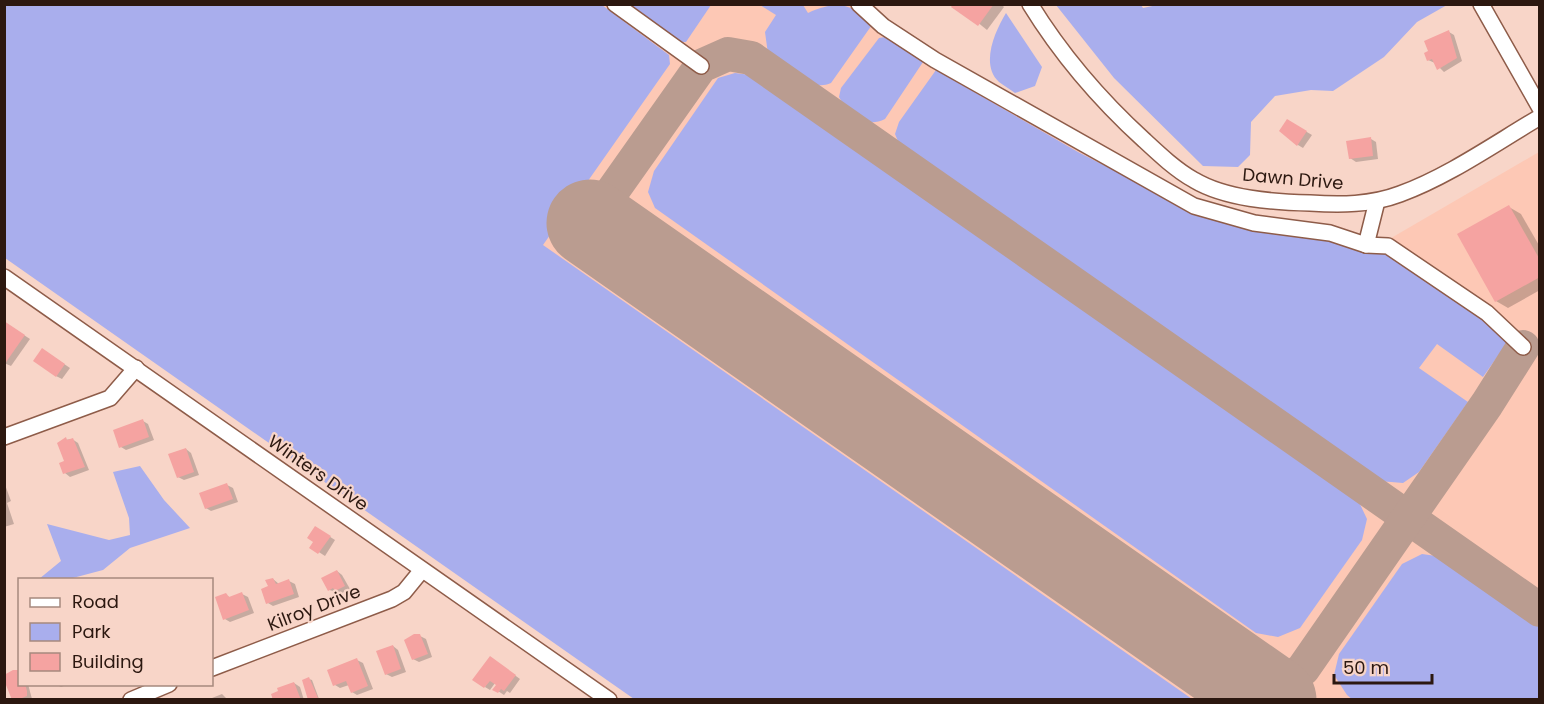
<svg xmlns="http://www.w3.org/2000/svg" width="1544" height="704" font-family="Poppins,sans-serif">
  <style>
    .built { fill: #fdc8b5 }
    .green { fill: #a9aeed }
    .shadow { fill: #0003 }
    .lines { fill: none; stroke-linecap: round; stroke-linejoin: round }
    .taxiway { stroke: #ba9c90; stroke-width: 34 }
    .runway { stroke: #ba9c90; stroke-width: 87 }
    .building { fill: #f5a3a1 }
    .minor-casing { stroke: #8e5c49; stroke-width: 18 }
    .minor { stroke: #fff; stroke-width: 15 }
    .labels { text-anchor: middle; stroke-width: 4.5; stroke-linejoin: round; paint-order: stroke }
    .street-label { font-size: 18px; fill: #2c1810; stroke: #f8d5c8 }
  </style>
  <rect width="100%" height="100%" fill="#f8d5c8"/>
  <path class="built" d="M5,5H857L1181,213L1386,241L1539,152V699H922Z"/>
  <g class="green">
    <path d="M5,4L602,5L669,55L670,64L543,245L1192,699H634L5,258Z"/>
    <path d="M629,5H711L686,42H682Z"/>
    <path d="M760,5H803L808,13C837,0 850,4 874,22L831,83C809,93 785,67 768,54L765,32L776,15Z"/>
    <path d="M1141,5L1143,8L1162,4L1447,5L1417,22L1384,57L1333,91L1311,90L1275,96L1251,122L1250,155L1238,167L1203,166L1114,78L1056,5Z"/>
    <path d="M1006,13L1042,67L1035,86L1015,93C1010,89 1004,86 999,82C980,65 995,31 1006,13Z"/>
    <path d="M885,37L895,38L925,59L885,119C865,129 849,114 839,97L841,88L879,38Z"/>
    <path d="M936,70L1078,152L1178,203L1241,225L1375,249L1409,266L1481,314L1509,340L1483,377L1437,344L1419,368L1468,402L1419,472L1403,483L1379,481L900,146L895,134L899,122Z"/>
    <path d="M735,73L758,76L1358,500L1367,519L1362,540L1300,628L1278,637L1256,633L655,208L648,192L654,171L718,78Z"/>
    <path d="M140,466L164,500L190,528L130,548L103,570L69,579H39L61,561L47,524L109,540L130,535L129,518L113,472Z"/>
    <path d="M1422,554L1443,557L1539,626V699L1353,700L1347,695L1334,675L1339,654L1402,564Z"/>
  </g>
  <g class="shadow">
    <path d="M955,4H1001L1004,7L987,30Z"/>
    <path d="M1449,32L1454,35L1462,61L1444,72L1435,63L1428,60Z"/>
    <path d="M1288,121L1312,135L1303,148L1298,145Z"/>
    <path d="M1371,139L1376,142L1378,159L1356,162L1350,158Z"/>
    <path d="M1509,207L1521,214L1540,247V290L1508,308L1496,301Z"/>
    <path d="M4,322L30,339L11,366L4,363Z"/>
    <path d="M48,353L70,368L62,379L56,376Z"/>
    <path d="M143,421L148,424L154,440L126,450L121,447Z"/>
    <path d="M72,439L78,443L89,470L70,477L65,473L64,440Z"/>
    <path d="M186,449L191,453L199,475L184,480L178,477Z"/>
    <path d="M4,482L11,501L7,503L14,524L4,527Z"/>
    <path d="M227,485L233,488L238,502L211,511L206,508Z"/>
    <path d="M321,531L335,540L325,556L311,547Z"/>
    <path d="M337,571L342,575L350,589L342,593L329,590Z"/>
    <path d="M273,579L279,584L289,581L295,584L299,597L273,606L268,603Z"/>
    <path d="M242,594L248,597L254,613L230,622L225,619V595L232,598Z"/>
    <path d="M420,636L426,639L432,657L419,662L413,659Z"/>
    <path d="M393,646L398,650L406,672L392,677L386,674Z"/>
    <path d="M357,660L363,663L373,689L357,695L352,692L349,685L340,688L335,685Z"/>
    <path d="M495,661L520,679L510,693L507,691L504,695L495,689L498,685L495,683L490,690L485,687Z"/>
    <path d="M309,679L312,680L319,699L309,700Z"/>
    <path d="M294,683L300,687L304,700H274Z"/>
    <path d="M20,684H28L32,699L13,700Z"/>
    <path d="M55,684H69L61,687Z"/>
    <path d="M222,694L228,700H207Z"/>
  </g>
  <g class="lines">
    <g class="taxiway">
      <path d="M590,223L701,66L728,54L751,58L1540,610"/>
      <path d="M1245,680C1266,684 1286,684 1303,669L1487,404L1523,347"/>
    </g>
    <path class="runway" d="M590,223L1273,700"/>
  </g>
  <g class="building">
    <path d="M953,4H994L978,26L951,7Z"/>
    <path d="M1449,30L1457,58L1437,70L1432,59L1427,61L1424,53L1428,51L1424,41Z"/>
    <path d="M1287,119L1307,131L1297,146L1279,131Z"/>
    <path d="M1371,137L1373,156L1349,159L1346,141Z"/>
    <path d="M1509,205L1540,260V277L1495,302L1457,234Z"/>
    <path d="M4,321L25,335L4,365Z"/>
    <path d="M42,348L65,364L56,377L33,361Z"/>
    <path d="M143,419L149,437L119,448L113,430Z"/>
    <path d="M66,437L67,440L73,438L85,467L63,474L59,463L64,461L57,443Z"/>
    <path d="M186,448L194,472L177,478L168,454Z"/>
    <path d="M227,483L233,499L205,509L199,493Z"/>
    <path d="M315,526L331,536L318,554L309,548L313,542L307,538Z"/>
    <path d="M337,570L345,586L335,591L333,588L328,591L321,578Z"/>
    <path d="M273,578L276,584L289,579L294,594L266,604L261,589L268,586L265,580Z"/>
    <path d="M242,592L249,610L223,620L215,597L226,593L229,597Z"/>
    <path d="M414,634H420L428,654L412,660L404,640Z"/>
    <path d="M393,645L401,669L385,675L376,651Z"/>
    <path d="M490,656L516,675L504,691L501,689L498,693L492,690L496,685L490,681L484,688L472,680Z"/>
    <path d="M357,658L368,686L351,693L346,681L333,686L327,670Z"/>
    <path d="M13,670H20V684H25L27,691V696L17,700H12L4,680V675Z"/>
    <path d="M309,677L318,698L312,700H308L302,680Z"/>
    <path d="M294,682L301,700H273L271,694L278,691L277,688Z"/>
  </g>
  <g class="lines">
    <g class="minor-casing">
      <g id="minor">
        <path d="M615,4L701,66"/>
        <path d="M859,4L883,26L935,60L1194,206L1254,223L1330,233L1366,245L1388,246L1487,313L1523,347"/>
        <path d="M1030,4C1062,56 1099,99 1144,140C1159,154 1176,170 1194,180C1226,199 1273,202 1310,203C1340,205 1371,205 1400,194C1449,176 1494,144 1540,117"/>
        <path d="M1481,4L1540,108"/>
        <path d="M1366,245L1377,201"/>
        <path d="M4,277L609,700"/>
        <path d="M4,437L110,398L136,368"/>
        <path d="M212,668L392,599L404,592L422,570"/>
        <path d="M131,700L169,684"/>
      </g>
    </g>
    <use href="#minor" class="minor"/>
  </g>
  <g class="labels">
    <g class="street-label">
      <text transform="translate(1293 179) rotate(5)" y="6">Dawn Drive</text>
      <text transform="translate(318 473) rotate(35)" y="6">Winters Drive</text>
      <text transform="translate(314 608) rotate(-21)" y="6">Kilroy Drive</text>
    </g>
  </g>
  <rect width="1544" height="704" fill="none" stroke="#2c1810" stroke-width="12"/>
  <rect x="18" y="578" width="195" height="108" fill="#f8d5c8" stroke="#a6897e" stroke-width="1.5"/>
  <rect x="30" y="598" width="30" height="9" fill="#ffffff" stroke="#a6897e" stroke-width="1.5"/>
  <text x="72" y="608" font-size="18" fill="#2c1810">Road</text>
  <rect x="30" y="623" width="30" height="18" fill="#a9aeed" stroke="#a6897e" stroke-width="1.5"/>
  <text x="72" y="638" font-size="18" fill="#2c1810">Park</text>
  <rect x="30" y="653" width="30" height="18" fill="#f5a3a1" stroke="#a6897e" stroke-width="1.5"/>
  <text x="72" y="668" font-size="18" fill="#2c1810">Building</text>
  <path d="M1334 674v9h98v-9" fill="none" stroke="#2c1810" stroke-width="3"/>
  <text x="1343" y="674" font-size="18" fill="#2c1810" stroke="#f8d5c8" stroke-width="4.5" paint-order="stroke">50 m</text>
</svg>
